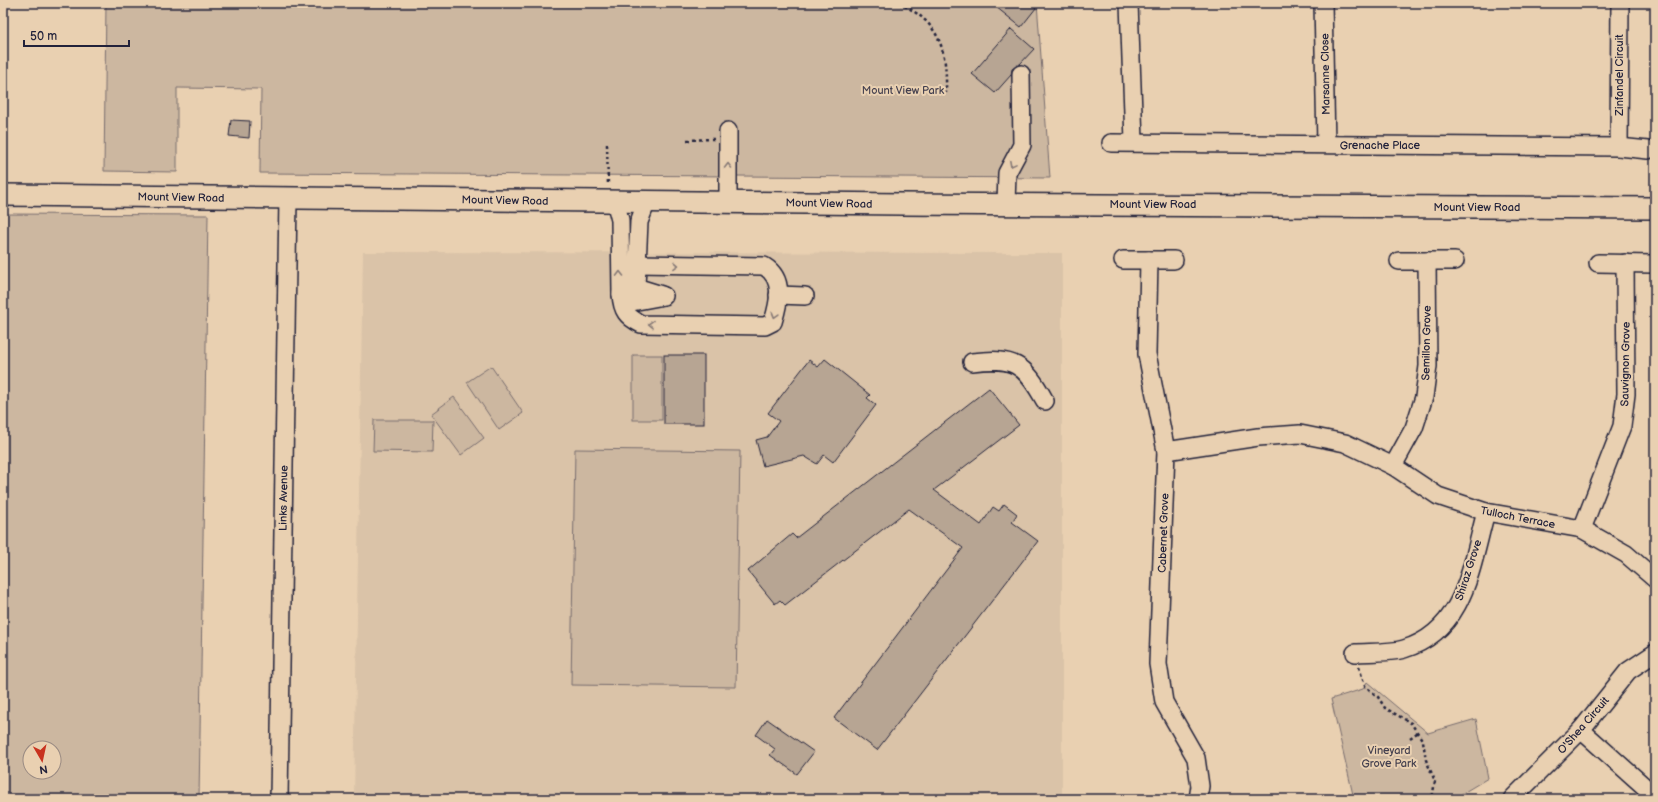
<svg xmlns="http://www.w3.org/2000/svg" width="1658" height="802" font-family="'Balsamiq Sans',sans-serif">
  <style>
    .built { fill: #dac3a8 }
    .green { fill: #ccb7a0; stroke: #776c6e; fill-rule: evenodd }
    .building { fill: #b7a593; stroke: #22223b }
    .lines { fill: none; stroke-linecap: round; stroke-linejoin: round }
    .minor-casing { stroke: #22223b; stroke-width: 20 }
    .major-casing { stroke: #22223b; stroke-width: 24 }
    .path { stroke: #22223b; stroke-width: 2.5; stroke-dasharray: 3 3; stroke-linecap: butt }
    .minor { stroke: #e9d0b1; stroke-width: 17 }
    .major { stroke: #e9d0b1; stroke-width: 21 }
    .oneway { stroke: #867976 }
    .labels { text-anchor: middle; stroke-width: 4; stroke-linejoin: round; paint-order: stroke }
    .street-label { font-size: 11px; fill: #22223b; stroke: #e9d0b1 }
    .park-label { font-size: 11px; fill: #44404f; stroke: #e9d0b1 }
  </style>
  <rect width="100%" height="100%" fill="#e9d0b1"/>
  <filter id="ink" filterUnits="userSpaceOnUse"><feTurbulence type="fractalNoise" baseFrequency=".025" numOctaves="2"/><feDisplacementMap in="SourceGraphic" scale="8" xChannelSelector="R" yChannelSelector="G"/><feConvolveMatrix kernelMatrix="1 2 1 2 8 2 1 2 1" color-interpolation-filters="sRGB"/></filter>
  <g filter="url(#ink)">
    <path class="built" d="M363,252L1062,253V799H354Z"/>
    <g class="green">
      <path d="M106,3H1037L1050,178L260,173L261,89L177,88V172L104,171Z"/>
      <path d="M3,214L208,215L199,799H3ZM30,748H54V772H30Z"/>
      <rect x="633" y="355" width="29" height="65"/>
      <path d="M491,366L523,413L499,430L467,382Z"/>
      <path d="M454,397L484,438L461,455L431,414Z"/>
      <path d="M374,420H433L432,452L373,451Z"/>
      <path d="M575,449L740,451L736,687L571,685Z"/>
      <path d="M1367,682L1428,733L1476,719L1488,778L1453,799H1354L1331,699L1363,689Z"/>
    </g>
    <g class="building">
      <path d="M991,3H1030L1036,8L1021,27Z"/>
      <path d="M1011,29L1034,49L1020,64L1012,69L1011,75L995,93L972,74Z"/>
      <path d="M231,120L250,121L249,138L229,136Z"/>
      <rect x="664" y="355" width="40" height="69"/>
      <path d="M825,359L870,395L867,398L876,405L833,462L824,455L817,464L804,456L763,466L756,440L767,437L779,421L768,413L809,360L818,367Z"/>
      <path d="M989,388L1019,425L934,490L981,525L993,507L999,511L1004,504L1017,514L1012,522L1038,541L877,750L834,718L963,548L909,509L785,605L780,600L775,604L748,571L792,534L796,538Z"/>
      <path d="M767,719L814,752L797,774L770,755L775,749L756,735Z"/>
    </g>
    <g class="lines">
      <g class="minor-casing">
        <g id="minor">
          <path d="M1129,3L1134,141"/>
          <path d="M1323,3L1326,144"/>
          <path d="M1111,143L1619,147L1648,150"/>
          <path d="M1619,147L1620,3"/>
          <path d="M615,201L620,220L621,294L632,302L664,296"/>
          <path d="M647,201L639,222L636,287L662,295"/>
          <path d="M728,202V131"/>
          <path d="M1006,204L1007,173L1022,145L1021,74"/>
          <path d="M1123,260H1174"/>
          <path d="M1149,260L1147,354L1166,451L1158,664L1164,702L1196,758L1200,786L1198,799"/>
          <path d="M1399,261H1455"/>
          <path d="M1598,263L1652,264"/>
          <path d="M621,294C622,311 627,317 641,324L765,326L773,322C779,302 785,279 764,266L637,264"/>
          <path d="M778,295L805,296"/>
          <path d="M972,362C1014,357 1024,363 1045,401"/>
          <path d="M1166,451L1258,437L1300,434L1345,443L1393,466L1438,496L1486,512L1582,529L1626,554L1655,579"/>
          <path d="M1393,466L1414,428L1424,397L1428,366L1427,261"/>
          <path d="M1582,529L1622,426L1626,394L1625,263"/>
          <path d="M1355,653C1371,652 1390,653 1404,649C1466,630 1471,565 1486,512"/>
          <path d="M1581,730L1655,796"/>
          <path d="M279,799L288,198"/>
          <path d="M1512,799L1581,730L1628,671L1655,653"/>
        </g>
      </g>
      <g class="major-casing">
        <path id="major" d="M3,195L902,204L1655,208"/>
      </g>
      <g class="path">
        <path d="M899,3C941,23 947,50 946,93"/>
        <path d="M687,140L714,139"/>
        <path d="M607,144L608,185"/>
        <path d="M1359,667L1365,686L1378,697L1385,708L1411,723L1423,741L1426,760L1435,781L1432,799"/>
        <path d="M1410,738L1417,733"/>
      </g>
      <use href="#minor" class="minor"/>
      <use href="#major" class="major"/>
    </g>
    <defs><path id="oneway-chevron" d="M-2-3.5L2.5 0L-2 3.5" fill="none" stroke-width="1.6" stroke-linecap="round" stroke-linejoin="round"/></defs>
    <g class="oneway">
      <use href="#oneway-chevron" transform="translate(1012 164) rotate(118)"/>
      <use href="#oneway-chevron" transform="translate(728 166) rotate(-90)"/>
      <use href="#oneway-chevron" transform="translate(676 265) rotate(1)"/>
      <use href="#oneway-chevron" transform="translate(620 274) rotate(-91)"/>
      <use href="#oneway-chevron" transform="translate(775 315) rotate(106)"/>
      <use href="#oneway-chevron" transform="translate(651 324) rotate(-179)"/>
    </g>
  </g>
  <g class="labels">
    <g class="street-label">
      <text transform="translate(1325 74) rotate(-91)" y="4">Marsanne Close</text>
      <text transform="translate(1619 75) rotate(-90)" y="4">Zinfandel Circuit</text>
      <text x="1380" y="149">Grenache Place</text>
      <text transform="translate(181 197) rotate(1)" y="4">Mount View Road</text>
      <text transform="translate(505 200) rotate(1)" y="4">Mount View Road</text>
      <text transform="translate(829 203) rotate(1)" y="4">Mount View Road</text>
      <text x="1153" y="208">Mount View Road</text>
      <text x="1477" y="211">Mount View Road</text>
      <text transform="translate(1426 343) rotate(-89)" y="4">Semillon Grove</text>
      <text transform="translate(1625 364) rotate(-89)" y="4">Sauvignon Grove</text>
      <text transform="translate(283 498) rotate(-89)" y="4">Links Avenue</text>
      <text transform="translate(1518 517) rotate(11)" y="4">Tulloch Terrace</text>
      <text transform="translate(1163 533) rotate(-88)" y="4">Cabernet Grove</text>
      <text transform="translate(1468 570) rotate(-72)" y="4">Shiraz Grove</text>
      <text transform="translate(1583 725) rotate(-49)" y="4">O'Shea Circuit</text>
    </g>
    <g class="park-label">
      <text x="903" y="94">Mount View Park</text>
      <text x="1389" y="754">Vineyard<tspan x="1389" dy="13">Grove Park</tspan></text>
    </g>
  </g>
  <rect width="1658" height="802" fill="none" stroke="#e9d0b1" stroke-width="16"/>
  <rect x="8" y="8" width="1642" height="786" fill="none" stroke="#22223b" stroke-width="1.5" filter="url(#ink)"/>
  <g transform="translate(42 760) rotate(171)"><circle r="19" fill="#e9d0b1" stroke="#998a82"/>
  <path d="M0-3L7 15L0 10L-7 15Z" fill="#c8321e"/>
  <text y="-6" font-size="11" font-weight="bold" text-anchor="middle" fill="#22223b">N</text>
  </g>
  <path d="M24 40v6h105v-6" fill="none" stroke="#22223b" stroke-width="2"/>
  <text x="30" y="40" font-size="12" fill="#22223b" stroke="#e9d0b1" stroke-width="3" paint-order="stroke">50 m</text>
</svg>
